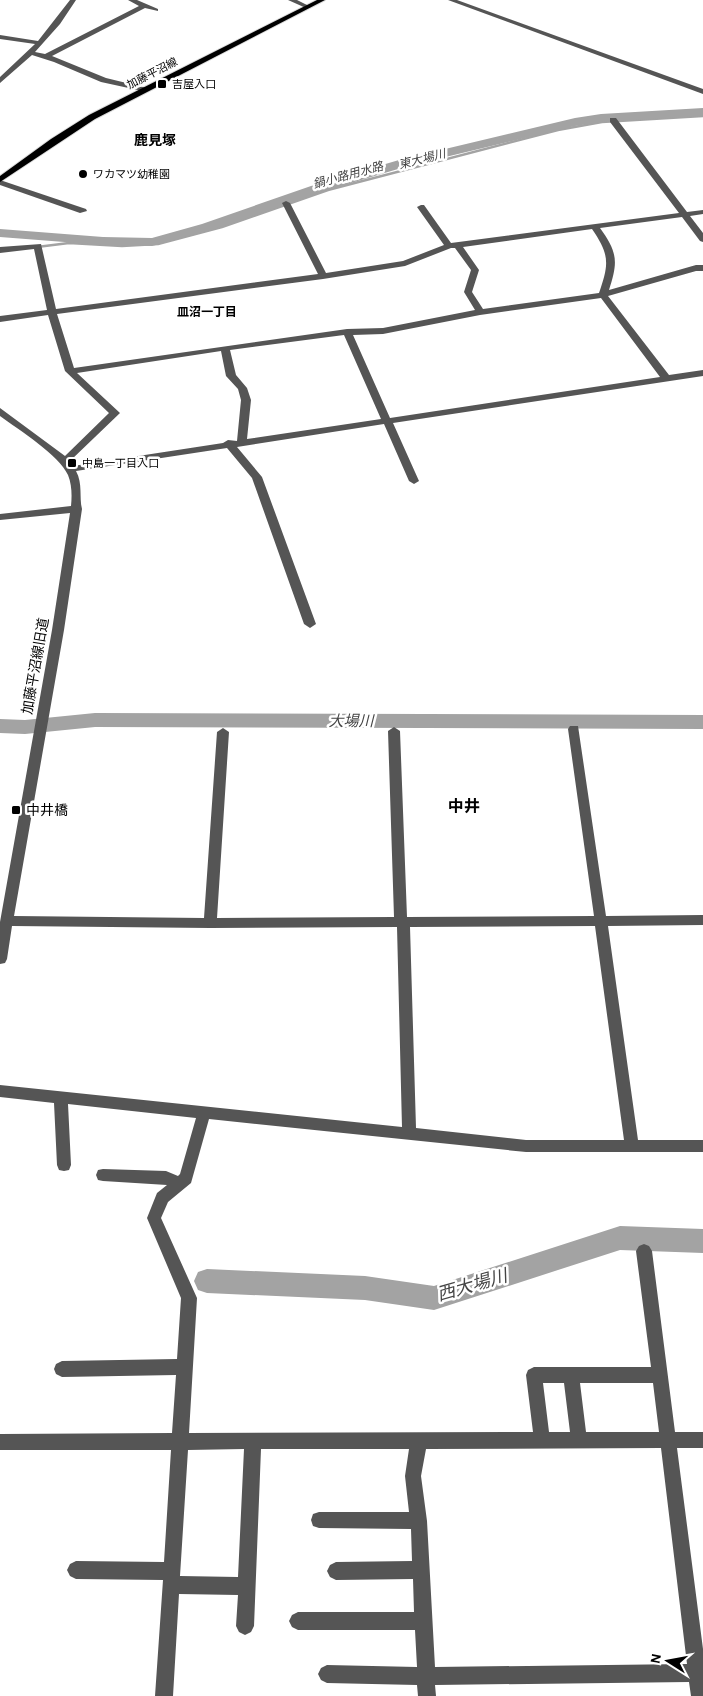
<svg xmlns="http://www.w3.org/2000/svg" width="703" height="1696" font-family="'Alegreya Sans','Noto Sans JP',sans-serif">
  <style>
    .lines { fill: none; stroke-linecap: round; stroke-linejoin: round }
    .stream { stroke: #a3a3a3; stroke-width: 2.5 }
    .river { fill: #a3a3a3; fill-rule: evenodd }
    .major-casing { stroke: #dbdbdb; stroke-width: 2 }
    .minor { fill: #555; fill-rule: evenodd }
    .major { fill: #000; fill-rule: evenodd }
    .poi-dot { fill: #000; stroke: #fff; stroke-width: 2 }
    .labels { text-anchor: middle; stroke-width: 5; stroke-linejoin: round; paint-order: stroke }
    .far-street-label { font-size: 11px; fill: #000; stroke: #fff }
    .far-poi-label { font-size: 11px; fill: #000; stroke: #fff; text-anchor: start }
    .far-water-label { font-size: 12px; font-style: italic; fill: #444; stroke: #fff }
    .far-neighbourhood-label { font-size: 12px; font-weight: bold; fill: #000; stroke: #fff }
    .far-quarter-label { font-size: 14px; font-weight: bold; fill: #000; stroke: #fff }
    .street-label { font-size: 14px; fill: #000; stroke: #fff }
    .poi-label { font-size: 14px; fill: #000; stroke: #fff; text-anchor: start }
    .water-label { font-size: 15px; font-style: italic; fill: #444; stroke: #fff }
    .quarter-label { font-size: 16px; font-weight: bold; fill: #000; stroke: #fff }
    .near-water-label { font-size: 18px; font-style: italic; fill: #444; stroke: #fff }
  </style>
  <rect width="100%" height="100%" fill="#fff"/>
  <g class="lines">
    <path class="stream" d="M37,247L69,243L122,246L158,244L222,227L328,190L558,130L602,122L703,116"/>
    <g class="river">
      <path d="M703,108V116L601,122L575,126L408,166L321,192L212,230L152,246L103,245L0,237V229L103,237L152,238L202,224L311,186L399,160L575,118L601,114Z"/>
      <path d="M95,713L703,715V729L95,727L25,734L0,733V719L25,720Z"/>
      <path d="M620,1226L703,1229V1253L620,1250L434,1310L365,1300L207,1293L198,1290L194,1281L198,1272L207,1269L365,1276L434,1286Z"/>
    </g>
    <g class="major-casing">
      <path id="major" d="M317,0H325L95,119L0,182V176L51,139L89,115Z"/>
    </g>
    <g class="minor">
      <path d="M70,0H76L60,24L35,52L45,54L139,6L128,0H137L158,9V11L145,8L52,56L106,78L147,88V92L101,82L54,62L32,55L0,83V77L35,44L0,39V35L38,41Z"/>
      <path d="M288,0H297L311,7L306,8Z"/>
      <path d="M448,0H457L703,89V94Z"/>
      <path d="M610,118H616L687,212L703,210V214L690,216L703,233V242L700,241L682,217L600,228C618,253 618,262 609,290L696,265H703V271H696L608,296L669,375L703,370V376L393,423L419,481L414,484L409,481L384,424L237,447L262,477L316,624L310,628L304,624L252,478L227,448L76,471C83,484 79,497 82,509L64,630L14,916L204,918L217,732L223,728L229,732L217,918L394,917L388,731L394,727L400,731L407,917L594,916L568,729L570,726H578L606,916L703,915V925L608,926L638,1140H703V1152H526L209,1119L191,1183L168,1202L161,1218L197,1298L189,1433L533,1432L526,1375L528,1370L534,1367H651L636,1251L639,1246L644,1244L649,1246L652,1251L675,1432H703V1448H677L703,1649V1696H691L689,1682L435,1685L436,1696H418L417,1685L327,1683L321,1680L318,1674L321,1668L327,1665L417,1667L415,1630H298L292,1627L289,1621L292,1615L298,1612H414L413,1579L336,1580L330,1577L327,1571L330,1565L336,1562L412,1561L411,1529L319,1528L313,1526L311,1520L313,1514L319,1512H409L405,1476L409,1449H261L254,1626L251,1632L245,1635L239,1632L236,1626L238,1595L179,1594L173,1696H155L163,1580L76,1579L70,1576L67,1570L70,1564L76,1561L164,1562L171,1450H0V1434L172,1433L176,1375L62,1377L56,1374L54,1369L56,1364L62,1361L177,1359L181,1298L147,1218L157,1193L167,1185L103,1181L98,1180L96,1175L98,1170L103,1169L166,1171L178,1176L180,1174L196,1118L68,1104L71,1165L69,1170L64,1171L59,1170L57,1165L54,1103L0,1097V1085L402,1127L397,927L210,928L12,926L7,959L5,963L0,964V922L52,630L70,513L0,520V514L71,506C72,496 72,485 68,475C59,455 19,430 0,416V408L65,456L109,413L65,371L48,315L0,322V316L47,310L34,249L0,253V247L41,244L56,309L318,274L282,203L286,201L290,203L326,273L403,261L444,245L417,207L421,205H424L451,243L679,213L610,122ZM592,229C610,255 609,264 599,293L483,309L472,292L479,270L463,247ZM451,248H455L471,270L464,292L475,310L383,328L347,329L74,368L57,314L323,279L405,266ZM601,298L660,377L390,418L353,335L383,334L480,315ZM344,335L381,419L247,439L251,400L247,388L236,375L230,350ZM221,351L226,376L238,389L241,400L237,441L228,440L223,443L73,466L70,461L120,413L77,373ZM595,926L624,1140H526L416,1128L410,927ZM543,1383H564L570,1432H549ZM580,1383H653L659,1432H586ZM661,1448L687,1664L435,1667L427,1521L421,1476L426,1449ZM244,1449L238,1577L180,1576L188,1450Z"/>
      <path d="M0,180L86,209L87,211L80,213L0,185Z"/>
    </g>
    <use href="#major" class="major"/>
  </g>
  <g class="poi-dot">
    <rect x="157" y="79" width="10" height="10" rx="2.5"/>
    <circle cx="83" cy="174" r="5"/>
    <rect x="67" y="458" width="10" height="10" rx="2.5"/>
    <rect x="11" y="805" width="10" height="10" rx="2.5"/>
  </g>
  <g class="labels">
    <g class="far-street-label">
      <text transform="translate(152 73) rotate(-27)" y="4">加藤平沼線</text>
    </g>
    <g class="far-poi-label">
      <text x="172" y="88">吉屋入口</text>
      <text x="93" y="178">ワカマツ幼稚園</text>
      <text x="82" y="467">中島一丁目入口</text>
    </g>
    <g class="far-water-label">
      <text transform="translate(422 159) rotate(-14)" y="4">東大場川</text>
      <text transform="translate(348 175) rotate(-15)" y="4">鍋小路用水路</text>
    </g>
    <g class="far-neighbourhood-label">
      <text x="207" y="316">皿沼一丁目</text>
    </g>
    <g class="far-quarter-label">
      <text x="155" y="145">鹿見塚</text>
    </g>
    <g class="street-label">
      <text transform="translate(35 666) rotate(-80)" y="5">加藤平沼線旧道</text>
    </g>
    <g class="poi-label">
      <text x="26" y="815">中井橋</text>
    </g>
    <g class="water-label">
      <text x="351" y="726">大場川</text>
    </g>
    <g class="quarter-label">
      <text x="464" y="812">中井</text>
    </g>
    <g class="near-water-label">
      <text transform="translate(472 1285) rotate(-16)" y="6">西大場川</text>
    </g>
  </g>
  <g transform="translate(668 1661) rotate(281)" stroke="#ffffff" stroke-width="4" paint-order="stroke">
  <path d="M0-4L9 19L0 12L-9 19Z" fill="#000000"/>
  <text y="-8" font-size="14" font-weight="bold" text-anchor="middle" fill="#000000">N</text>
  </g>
</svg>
